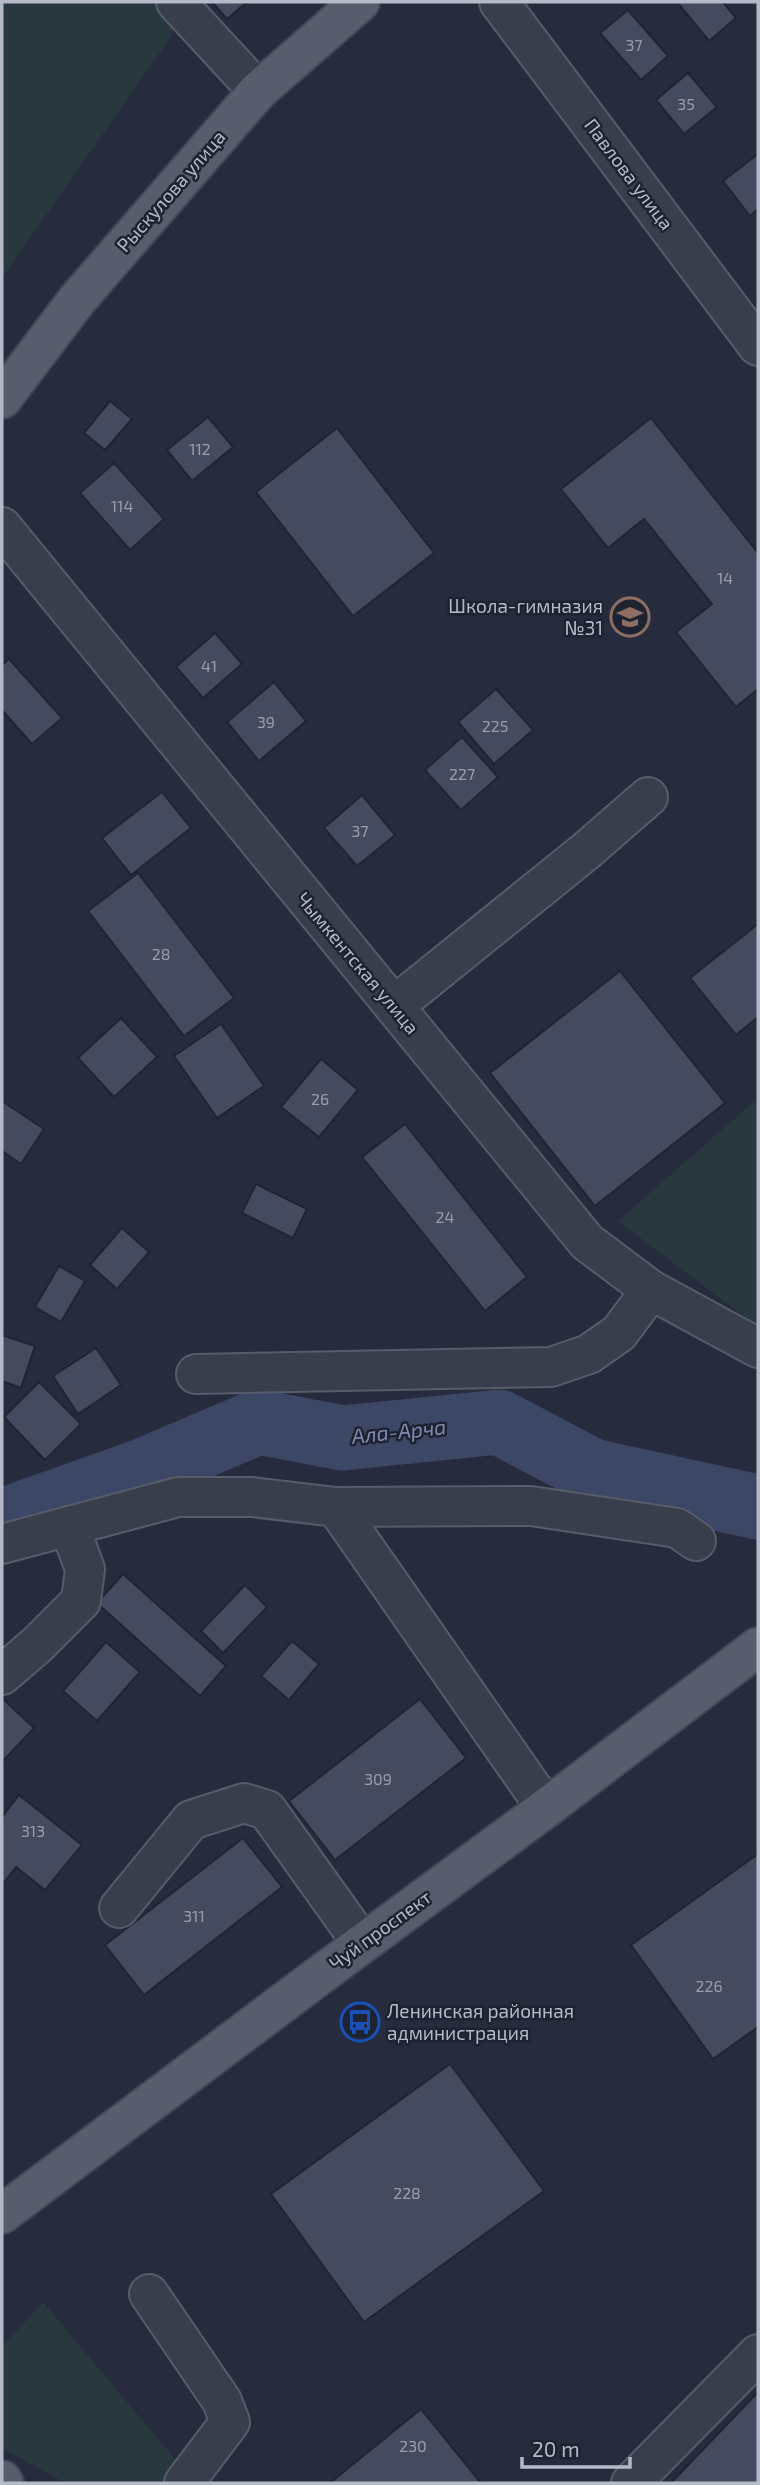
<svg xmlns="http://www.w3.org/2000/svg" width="760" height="2485" font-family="'Exo 2',sans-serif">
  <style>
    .green { fill: #28383e }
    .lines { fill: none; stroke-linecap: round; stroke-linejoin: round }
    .river { stroke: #3c4665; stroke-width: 65 }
    .building { fill: #454b5f; stroke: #202534; stroke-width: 2 }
    .minor-casing { stroke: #575c6b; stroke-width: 42 }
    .major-casing { stroke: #424756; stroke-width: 42 }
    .minor { stroke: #393e4d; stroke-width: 38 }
    .major { stroke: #575d6d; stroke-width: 38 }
    .labels { text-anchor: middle; stroke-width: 5; stroke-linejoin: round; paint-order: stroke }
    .number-label { font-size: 16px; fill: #999eae }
    .street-label { font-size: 19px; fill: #b5b9c8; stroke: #1e2332 }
    .poi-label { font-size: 19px; fill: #b5b9c8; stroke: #1e2332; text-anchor: end }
    .water-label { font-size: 21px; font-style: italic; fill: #7e8bae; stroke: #1e2332 }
  </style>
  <rect width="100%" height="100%" fill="#262c3d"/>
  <g class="green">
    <path d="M2,2H162L182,21L2,278Z"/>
    <path d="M758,1098V1327L618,1221Z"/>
    <path d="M43,2302L195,2483H65L2,2448V2347Z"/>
  </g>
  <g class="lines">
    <path class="river" d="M2,1521L145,1470L258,1422L343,1438L499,1422L592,1471L758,1507"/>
  </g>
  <g class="building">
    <path d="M212,2H247L227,19Z"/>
    <path d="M677,2H723L736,18L709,41Z"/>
    <path d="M628,10L668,56L641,80L600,33Z"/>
    <path d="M688,73L717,107L684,134L656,100Z"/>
    <path d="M758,154V209L750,216L723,181Z"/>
    <path d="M110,401L132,419L105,450L84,433Z"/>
    <path d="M208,417L233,447L192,481L167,450Z"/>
    <path d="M651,418L758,553V689L736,707L676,632L712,604L644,519L608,548L561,489Z"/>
    <path d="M337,428L434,553L353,616L256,492Z"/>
    <path d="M114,463L164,519L130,550L80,493Z"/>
    <path d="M215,633L242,664L203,698L176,667Z"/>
    <path d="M9,659L62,718L32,744L2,710V665Z"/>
    <path d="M274,682L306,721L259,761L227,722Z"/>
    <path d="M496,689L533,730L494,764L458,722Z"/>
    <path d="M462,737L498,777L461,810L425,770Z"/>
    <path d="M162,792L191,828L131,875L102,838Z"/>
    <path d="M362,795L395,835L357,866L324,828Z"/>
    <path d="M138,873L234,998L184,1036L88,911Z"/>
    <path d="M758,924V1017L736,1035L690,978Z"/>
    <path d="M620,971L725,1103L595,1206L490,1073Z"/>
    <path d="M121,1018L157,1057L114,1097L78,1058Z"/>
    <path d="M221,1024L264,1086L217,1118L174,1056Z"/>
    <path d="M321,1059L358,1090L319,1137L281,1107Z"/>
    <path d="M2,1101L44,1129L21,1164L2,1151Z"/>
    <path d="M405,1124L527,1277L485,1311L362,1157Z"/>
    <path d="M256,1184L307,1209L293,1238L242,1213Z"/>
    <path d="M122,1228L149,1252L117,1289L90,1265Z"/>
    <path d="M59,1266L85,1281L61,1322L35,1307Z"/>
    <path d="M2,1335L35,1346L21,1388L2,1381Z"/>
    <path d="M96,1348L121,1385L78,1414L53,1376Z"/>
    <path d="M39,1382L81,1424L45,1460L4,1417Z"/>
    <path d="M123,1574L226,1666L200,1696L97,1603Z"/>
    <path d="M245,1585L267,1607L223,1653L201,1631Z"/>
    <path d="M292,1641L319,1664L289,1700L261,1676Z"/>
    <path d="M106,1642L140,1672L97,1721L63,1691Z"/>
    <path d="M2,1698L34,1728L2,1762Z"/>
    <path d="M420,1699L466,1758L335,1860L289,1801Z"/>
    <path d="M19,1795L82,1845L45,1890L16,1867L2,1885V1817Z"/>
    <path d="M243,1838L282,1887L144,1995L105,1945Z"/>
    <path d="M758,1854V2027L713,2059L631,1945Z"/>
    <path d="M450,2064L544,2191L364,2322L271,2194Z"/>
    <path d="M758,2392V2483H671Z"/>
    <path d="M421,2409L481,2483H330Z"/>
  </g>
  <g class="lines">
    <g class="minor-casing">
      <g id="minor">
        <path d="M176,2L258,91"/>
        <path d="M499,2L758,346"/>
        <path d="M2,527L587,1242L651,1290L758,1348"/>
        <path d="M394,1006L586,851L648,797"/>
        <path d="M196,1374L551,1367L589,1354L619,1333L651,1290"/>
        <path d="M336,1507L531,1506L664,1526L677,1528L696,1541"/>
        <path d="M2,1544L178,1497H252L336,1507L546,1808"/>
        <path d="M2,1675L38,1644L81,1601L85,1569L69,1526"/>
        <path d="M119,1908L191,1820L244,1803L267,1810L362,1943"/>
        <path d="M149,2294L222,2401L230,2422L184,2483"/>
        <path d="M631,2483L758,2354"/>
      </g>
    </g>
    <g class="major-casing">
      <g id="major">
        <path d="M2,399L77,300L258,91L360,2"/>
        <path d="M2,2214L320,1975L546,1808L758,1647"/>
        <path d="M2,2480L4,2483"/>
      </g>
    </g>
    <use href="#minor" class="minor"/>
    <use href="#major" class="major"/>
  </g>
  <defs>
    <g id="school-ring" transform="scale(2.0125)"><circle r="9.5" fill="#1e2332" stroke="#8d6e63" stroke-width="1.5"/><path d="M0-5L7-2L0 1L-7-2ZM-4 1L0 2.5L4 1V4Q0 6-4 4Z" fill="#8d6e63"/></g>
    <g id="bus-ring" transform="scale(2.0125)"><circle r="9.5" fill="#1e2332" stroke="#1a4fb4" stroke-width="1.5"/><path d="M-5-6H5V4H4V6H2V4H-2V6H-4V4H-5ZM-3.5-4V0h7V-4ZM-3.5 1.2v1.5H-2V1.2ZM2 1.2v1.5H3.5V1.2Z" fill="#1a4fb4"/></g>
  </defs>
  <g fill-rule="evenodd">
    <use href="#school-ring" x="630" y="617"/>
    <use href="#bus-ring" x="360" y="2022"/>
  </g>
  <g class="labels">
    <g class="number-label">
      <text x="634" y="51">37</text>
      <text x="686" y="110">35</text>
      <text x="200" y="455">112</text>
      <text x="122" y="512">114</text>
      <text x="725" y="584">14</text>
      <text x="209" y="672">41</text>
      <text x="266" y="728">39</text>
      <text x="495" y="732">225</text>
      <text x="462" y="780">227</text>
      <text x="360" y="837">37</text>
      <text x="161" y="960">28</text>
      <text x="320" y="1105">26</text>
      <text x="445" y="1223">24</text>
      <text x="378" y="1785">309</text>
      <text x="33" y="1837">313</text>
      <text x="194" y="1922">311</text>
      <text x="709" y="1992">226</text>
      <text x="407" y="2199">228</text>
      <text x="413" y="2452">230</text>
    </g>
    <g class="street-label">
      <text transform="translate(629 174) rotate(53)" y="7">Павлова улица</text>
      <text transform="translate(171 191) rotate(-49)" y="7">Рыскулова улица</text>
      <text transform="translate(358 963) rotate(50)" y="7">Чымкентская улица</text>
      <text transform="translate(380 1930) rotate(-36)" y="7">Чуй проспект</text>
    </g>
    <g class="poi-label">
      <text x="603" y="613">Школа-гимназия<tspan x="603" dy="22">№31</tspan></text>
      <text x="387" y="2018" text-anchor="start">Ленинская районная<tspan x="387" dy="22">администрация</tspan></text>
    </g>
    <g class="water-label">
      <text transform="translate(399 1432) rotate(-6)" y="7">Ала-Арча</text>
    </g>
  </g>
  <rect width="760" height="2485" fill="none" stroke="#b5b9c8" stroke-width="7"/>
  <path d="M522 2457v10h108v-10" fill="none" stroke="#b5b9c8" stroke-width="3.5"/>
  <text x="532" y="2457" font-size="21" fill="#b5b9c8" stroke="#1e2332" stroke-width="5" paint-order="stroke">20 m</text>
</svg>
